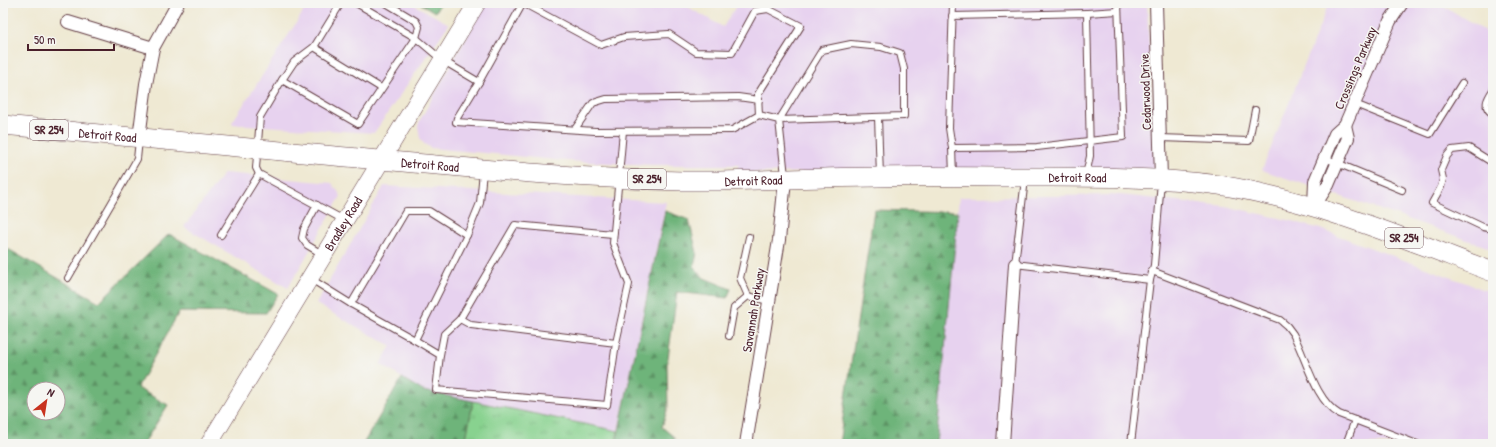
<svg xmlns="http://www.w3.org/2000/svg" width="1496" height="447" font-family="'Patrick Hand',sans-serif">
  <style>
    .built { fill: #e7d2ef }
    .grass { fill: url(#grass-tufts); stroke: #69785d }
    .forest { fill: url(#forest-firs); stroke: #5c6a52; fill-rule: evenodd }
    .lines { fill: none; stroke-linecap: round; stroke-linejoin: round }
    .lane-casing { stroke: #633d44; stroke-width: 8 }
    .street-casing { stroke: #633d44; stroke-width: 14 }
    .secondary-casing { stroke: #633d44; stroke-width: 18 }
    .primary-casing { stroke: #633d44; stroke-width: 20 }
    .lane { stroke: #fff; stroke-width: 6 }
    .street { stroke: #fff; stroke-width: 12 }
    .secondary { stroke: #fff; stroke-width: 17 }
    .primary { stroke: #fff; stroke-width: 19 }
    .labels { text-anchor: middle; stroke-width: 3; stroke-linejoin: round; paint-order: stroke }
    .shield { fill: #f6f6f2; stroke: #7e6067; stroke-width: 1 }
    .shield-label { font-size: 12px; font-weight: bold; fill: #4a1f2b }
    .street-label { font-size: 13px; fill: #4a1f2b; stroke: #f6f6f2 }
  </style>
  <defs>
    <pattern id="grass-tufts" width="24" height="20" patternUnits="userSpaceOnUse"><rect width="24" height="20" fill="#88d28f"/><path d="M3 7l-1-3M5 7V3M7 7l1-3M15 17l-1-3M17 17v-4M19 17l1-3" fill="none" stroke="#77b47c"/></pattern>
    <pattern id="forest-firs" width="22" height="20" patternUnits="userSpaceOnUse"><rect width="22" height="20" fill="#6eb47a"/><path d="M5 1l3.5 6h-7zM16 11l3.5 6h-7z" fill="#5c9264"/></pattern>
  </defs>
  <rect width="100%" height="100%" fill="#f6f6f2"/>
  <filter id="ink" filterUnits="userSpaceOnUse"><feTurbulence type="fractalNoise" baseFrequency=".025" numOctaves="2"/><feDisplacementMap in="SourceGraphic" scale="8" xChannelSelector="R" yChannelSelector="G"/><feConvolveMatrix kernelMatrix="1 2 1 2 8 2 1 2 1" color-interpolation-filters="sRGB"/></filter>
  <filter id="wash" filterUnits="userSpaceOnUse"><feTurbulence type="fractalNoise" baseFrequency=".012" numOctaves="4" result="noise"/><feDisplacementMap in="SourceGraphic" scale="16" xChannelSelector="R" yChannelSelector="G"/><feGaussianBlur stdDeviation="0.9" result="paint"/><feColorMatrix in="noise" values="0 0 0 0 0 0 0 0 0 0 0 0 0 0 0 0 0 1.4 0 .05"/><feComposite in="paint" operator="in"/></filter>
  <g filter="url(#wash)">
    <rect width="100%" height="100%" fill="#efe9d3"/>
    <g class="built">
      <path d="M309,3H411L449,24L374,133L231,124Z"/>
      <path d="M486,3H681L723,27L738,3H1147L1155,169L735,173L739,165H653L567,161L431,148L423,143L420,138L418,126L420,120Z"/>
      <path d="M1329,3H1439L1493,36V249L1402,217L1262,170Z"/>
      <path d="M224,173L332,183L341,196L288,288L184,227Z"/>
      <path d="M384,186L666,202L618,431L423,391L380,364L391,346L316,304Z"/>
      <path d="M1120,195L1225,206L1288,220L1320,229L1493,293V444H936L959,197Z"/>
    </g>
    <path class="grass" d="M473,401L618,431L616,444H465Z"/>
    <g class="forest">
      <path d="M419,3H441L435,12Z"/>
      <path d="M874,210L958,212L936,444H839Z"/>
      <path d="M665,211L689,220L697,253L694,267L704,278L731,289L727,298L677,292L667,365L668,407L662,427L675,438L671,444H616Z"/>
      <path d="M169,234L278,294L266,313L179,312L137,388L168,405L146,440L142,444H3V257L8,249L99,302ZM34,389H58V413H34Z"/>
      <path d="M402,378L423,391L473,401L465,444H363Z"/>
    </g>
  </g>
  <g filter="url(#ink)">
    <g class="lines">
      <g class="lane-casing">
        <g id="lane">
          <path d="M356,3L416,38L419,27L416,21L386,3"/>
          <path d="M523,3L601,45L624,37L669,34L696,52L732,53L755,11L768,9L801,26L758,94L759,115"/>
          <path d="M953,3L949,128L952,148L1037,147L1123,137L1118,3"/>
          <path d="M1087,13L1118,11"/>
          <path d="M952,16L1087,13L1090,156L1086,175"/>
          <path d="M314,47L341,3"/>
          <path d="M282,80L294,62L314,47L381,88"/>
          <path d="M479,82L523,3"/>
          <path d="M1493,90C1487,99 1482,107 1493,114"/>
          <path d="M1355,104L1430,134L1462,83"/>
          <path d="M878,117L880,176"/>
          <path d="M575,129L593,103L606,99L738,97L759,100"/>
          <path d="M1160,138L1249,141L1255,110"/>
          <path d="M952,148L953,175"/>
          <path d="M1325,158L1402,190"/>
          <path d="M1493,163L1469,148L1452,150L1447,156L1441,170L1443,179L1441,187L1432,203L1483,227L1493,229"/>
          <path d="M1025,179L1015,264L1150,280"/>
          <path d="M317,205L304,229L302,238L307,245L322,254"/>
          <path d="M344,220L259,174L256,168L260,117L282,80L358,124L416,38L442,60L479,82L457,118L456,122L595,131L732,130L759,115L779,120L822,50L851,44L881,47L900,53L904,69V116L779,120L785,176"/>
          <path d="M221,235L259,174"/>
          <path d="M749,237L740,278L748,296L769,301"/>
          <path d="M1152,271L1280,320L1287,326L1293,334C1306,358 1315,400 1339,414L1417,444"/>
          <path d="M68,278L137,159L139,140"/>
          <path d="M311,279L351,304L415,340L467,235L480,203L483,171"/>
          <path d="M351,304L406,211H429L467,235"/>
          <path d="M460,319L471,325L616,343"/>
          <path d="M729,336L734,308L748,296"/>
          <path d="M415,340L440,355L436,390L607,405L616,343L629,284L613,243L623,131"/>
          <path d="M440,355L444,334L460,319L515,225L613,234"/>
          <path d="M1131,444L1150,280L1154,265L1161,181"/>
          <path d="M1346,444L1355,420"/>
        </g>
      </g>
      <g class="street-casing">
        <g id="street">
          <path d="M1156,3L1161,179"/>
          <path d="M68,22L153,48"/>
          <path d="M139,138L146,84L153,48L178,3"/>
          <path d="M1315,205L1328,185L1348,138L1345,125"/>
          <path d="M1314,206L1315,181L1335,134L1345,125L1390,21L1402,3"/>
          <path d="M746,444L779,240L785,180"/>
          <path d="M1003,444L1015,264"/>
        </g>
      </g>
      <g class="secondary-casing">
        <g id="secondary">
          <path id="s1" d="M209,444L477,3"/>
        </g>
      </g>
      <g class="primary-casing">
        <g id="primary">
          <path id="s2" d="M3,125C114,136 224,145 335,156C450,166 566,178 682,181C748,182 813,177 879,177C927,176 975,177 1023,177C1088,177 1154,176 1219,185C1314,200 1403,238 1493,272"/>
        </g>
      </g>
      <use href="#lane" class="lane"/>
      <use href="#street" class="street"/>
      <use href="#secondary" class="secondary"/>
      <use href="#primary" class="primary"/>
    </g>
  </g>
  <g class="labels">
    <g class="shield">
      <rect x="30" y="120" width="38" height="20" rx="3"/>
      <rect x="628" y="169" width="38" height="20" rx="3"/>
      <rect x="1385" y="228" width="38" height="20" rx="3"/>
    </g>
    <g class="shield-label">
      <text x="49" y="134">SR 254</text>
      <text x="647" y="183">SR 254</text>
      <text x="1404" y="242">SR 254</text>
    </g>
    <g class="street-label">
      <text transform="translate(1355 68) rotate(-67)" y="5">Crossings Parkway</text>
      <text transform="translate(1145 92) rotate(-92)" y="5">Cedarwood Drive</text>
      <text dy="5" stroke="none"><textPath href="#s2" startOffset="105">Detroit Road</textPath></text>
      <text dy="5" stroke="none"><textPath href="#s2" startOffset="429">Detroit Road</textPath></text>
      <text dy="5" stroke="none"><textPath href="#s2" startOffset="1077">Detroit Road</textPath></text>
      <text dy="5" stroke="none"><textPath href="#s2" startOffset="753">Detroit Road</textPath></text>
      <text dy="5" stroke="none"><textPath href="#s1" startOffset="258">Bradley Road</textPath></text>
      <text transform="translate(753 310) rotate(-81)" y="5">Savannah Parkway</text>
    </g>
  </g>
  <rect width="1496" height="447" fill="none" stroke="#f6f6f2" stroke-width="16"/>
  <g transform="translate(46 401) rotate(30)"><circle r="19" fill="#f6f6f2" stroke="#b1a0a2"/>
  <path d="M0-3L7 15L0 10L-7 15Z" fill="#c8321e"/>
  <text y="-6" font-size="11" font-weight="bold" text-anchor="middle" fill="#4a1f2b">N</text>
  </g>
  <path d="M28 44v6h86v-6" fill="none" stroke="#4a1f2b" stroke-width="2"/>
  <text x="34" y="44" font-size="12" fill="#4a1f2b" stroke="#f6f6f2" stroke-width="3" paint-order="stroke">50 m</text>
</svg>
